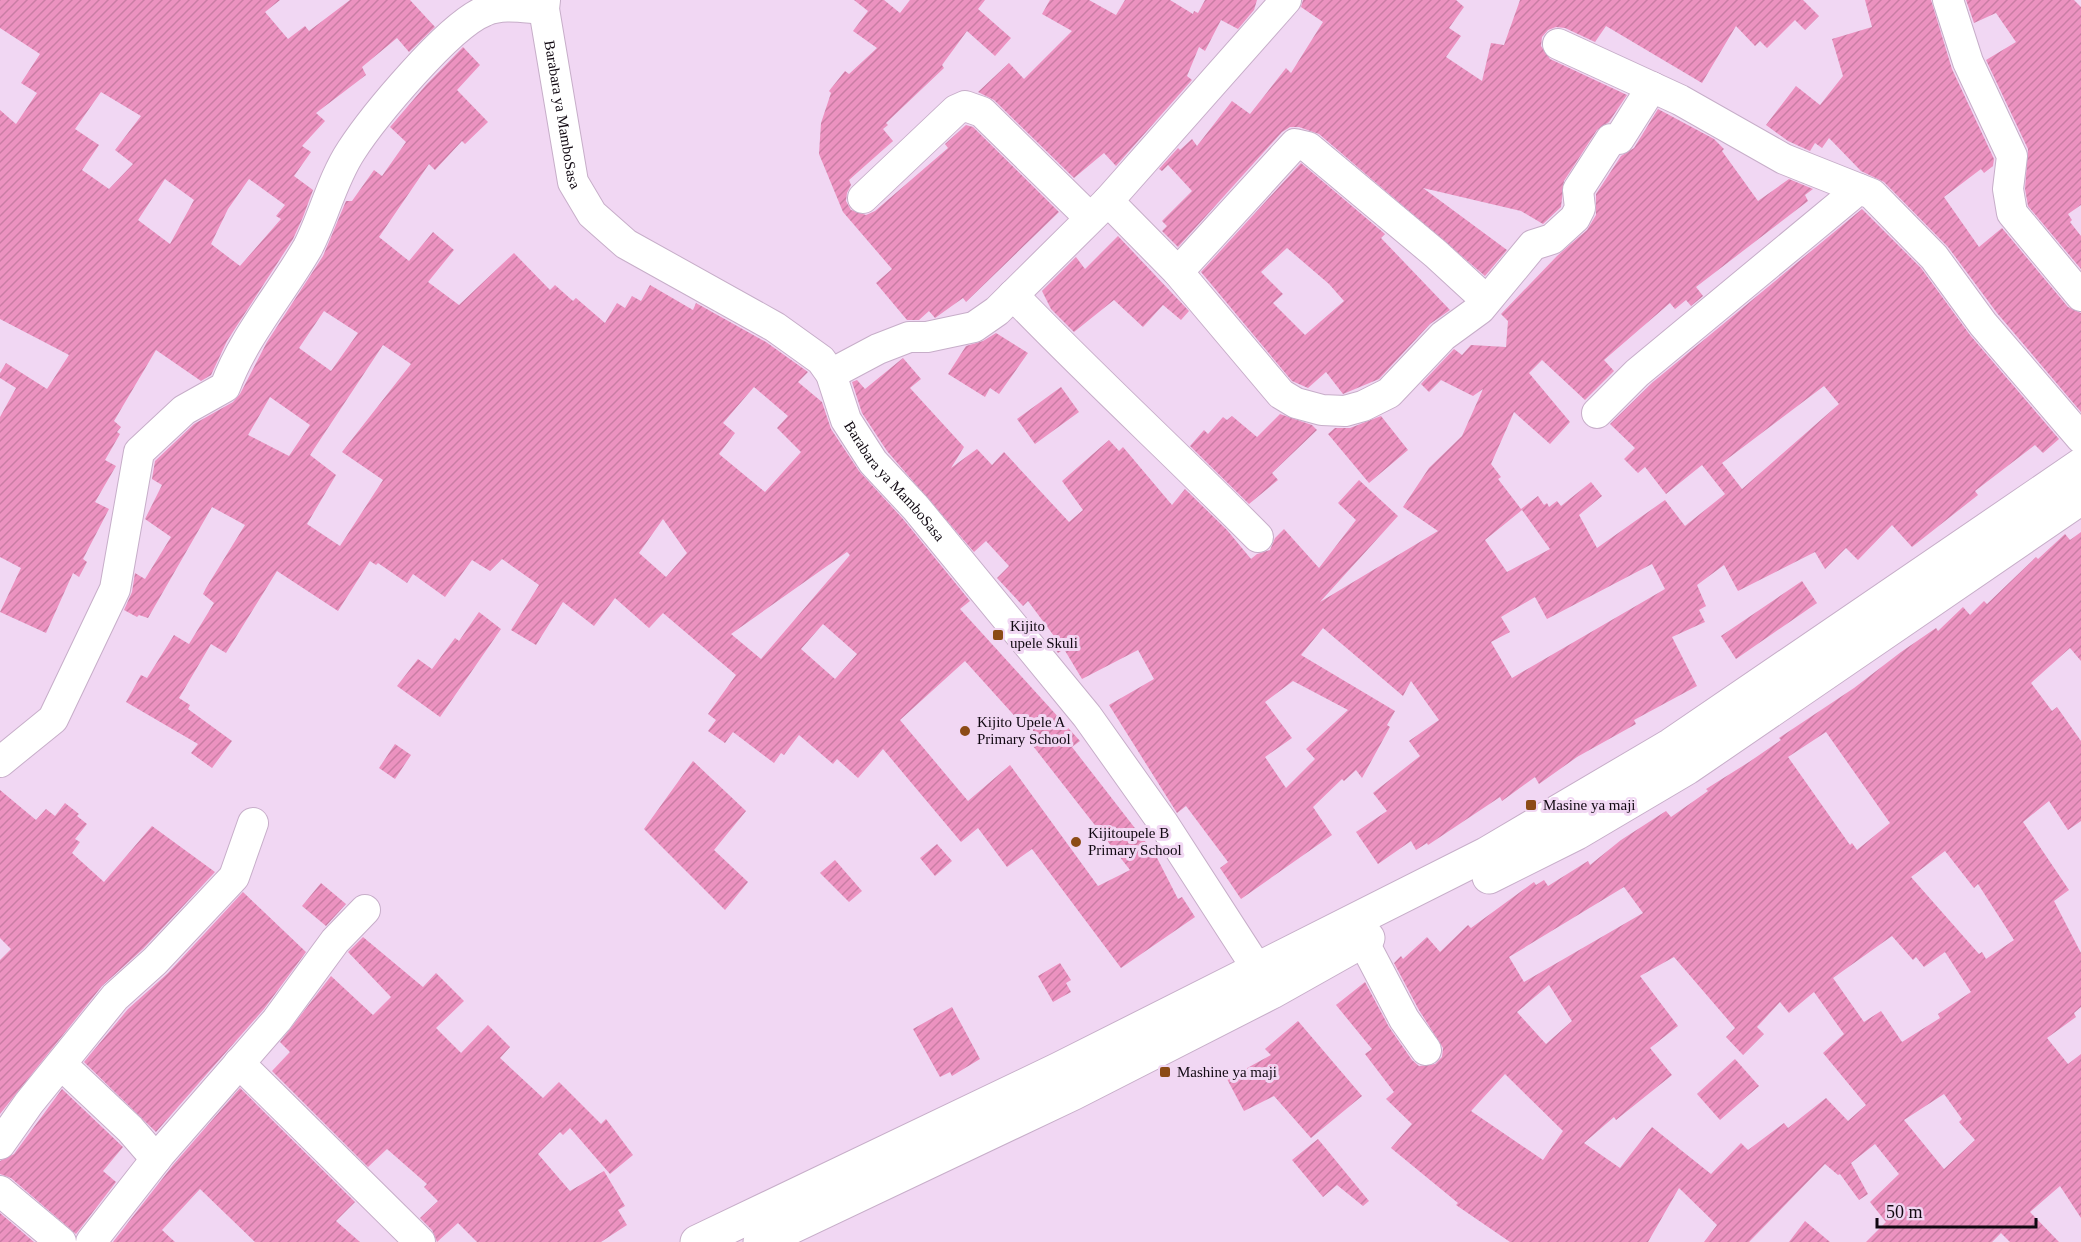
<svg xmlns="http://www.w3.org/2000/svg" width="2081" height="1242" font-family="Georgia,serif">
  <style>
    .building { fill: url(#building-hatch); fill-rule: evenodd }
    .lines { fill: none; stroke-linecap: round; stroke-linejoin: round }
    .minor-casing { stroke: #c7aec9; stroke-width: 32 }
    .major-casing { stroke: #c7aec9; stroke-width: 35 }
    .minor { stroke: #fff; stroke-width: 30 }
    .major { stroke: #fff; stroke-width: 33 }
    .poi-dot { fill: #8c4b16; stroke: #f1d7f3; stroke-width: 2 }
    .labels { text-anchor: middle; stroke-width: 6; stroke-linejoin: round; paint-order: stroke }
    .street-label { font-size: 15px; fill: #110912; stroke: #f1d7f3 }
    .poi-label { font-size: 15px; fill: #110912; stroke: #f1d7f3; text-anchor: start }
  </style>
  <defs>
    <pattern id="building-hatch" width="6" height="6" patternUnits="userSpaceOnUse" patternTransform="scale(1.5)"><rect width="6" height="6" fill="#ec92c0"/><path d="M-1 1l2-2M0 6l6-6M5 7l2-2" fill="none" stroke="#c97da4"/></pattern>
  </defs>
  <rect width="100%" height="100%" fill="#f1d7f3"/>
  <g class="building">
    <path d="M0,0H280L265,12L288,39L305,26L309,31L350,0H410L435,27L409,52L397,38L362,67L366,75L316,113L325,121L302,146L311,152L294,176L313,190L303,217L293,239L227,341L211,375L201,381L156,350L114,421L121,427L117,432L120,434L105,460L116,466L95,502L109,509L83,559L87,562L79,577L73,573L46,633L0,612L21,568L0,557V417L16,388L0,378V373L6,363L47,389L69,355L0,319V110L16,124L37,93L21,83L40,54L0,28ZM101,92L141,116L115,150L133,164L109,189L82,170L99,145L75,129ZM165,179L194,200L170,244L138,220ZM249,179L285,205L276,216L281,219L240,266L211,244L228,209Z"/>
    <path d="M854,0H884L900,13L910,0H985L978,9L1011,38L995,56L967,31L942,65L944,68L886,123L888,125L883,129L893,141L849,180L851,185L847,193L846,201L851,210L866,215L875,211L948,148L945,144L966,125L973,127L1059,212L966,302L963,298L935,318L929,311L919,320H907L876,283L892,269L843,212L819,154L821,123L831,93L829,91L845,71L849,74L877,48L853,31L868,11Z"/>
    <path d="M1050,0H1089L1116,15L1125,0H1170L1193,14L1194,11L1198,13L1205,0H1257L1254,10L1238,29L1221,20L1205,51L1199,47L1187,76L1192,80L1116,166L1104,153L1074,178L994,100L978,92L1009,63L1024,79L1072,31L1042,14Z"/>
    <path d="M1303,0H1456L1464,7L1449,28L1461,36L1446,57L1482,81L1491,43L1504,45L1520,0H1803L1819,16L1805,30L1795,20L1767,48L1760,41L1755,46L1736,26L1702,83L1606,26L1595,42L1565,28L1556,27L1548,30L1542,37L1541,46L1550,59L1627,95L1609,122L1597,130L1564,181L1561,207L1543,224L1521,211L1423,188L1507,250L1485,276L1319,134L1299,127H1290L1282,132L1178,247L1162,231L1167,226L1162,221L1192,191L1168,165L1162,171L1159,169L1178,148L1180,150L1192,139L1197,146L1232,101L1250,114L1286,68L1291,73L1323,22L1301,7Z"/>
    <path d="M1865,0H1931L1952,69L1994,159L1993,166L1984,173L1981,169L1944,197L1979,247L2002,228L2068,307L2081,313V412L1997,313L1948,247L1884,182L1861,171L1829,138L1822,148L1815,143L1810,151L1788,141L1766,125L1796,86L1820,105L1843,76L1832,39L1872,27Z"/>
    <path d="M1966,0H2074L2081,7V205L2068,214L2072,220L2070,222L2081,236V269L2028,206L2025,189L2028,149L1986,60L2016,42L1996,13L1974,23Z"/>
    <path d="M463,47L480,65L457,90L488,122L465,144L462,141L435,170L429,164L379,237L409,261L433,232L454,250L428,282L459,305L514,253L550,290L555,285L573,301L576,298L605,323L617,303L625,308L632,296L641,301L650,285L693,310L696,303L766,342L808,372L798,382L822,402L831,429L859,471L903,519L970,601L960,609L1080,741L1072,747L1155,854L1178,899L1182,897L1195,917L1121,968L1032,849L1007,867L978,828L961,842L883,749L858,778L837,759L833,764L799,735L784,755L781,753L774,763L733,732L725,743L708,731L716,720L708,714L736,675L663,613L649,628L615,598L594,626L563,602L536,645L511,630L539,585L502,559L490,571L472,560L445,597L413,574L407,583L378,563L376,565L370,561L338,611L277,571L226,653L211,644L179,698L190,705L188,709L232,741L212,768L191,753L198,744L126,702L141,675L147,678L174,635L189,644L214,603L203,594L206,588L245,525L212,507L148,618L139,615L137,617L124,610L132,592L135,573L145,579L171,537L145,519L162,485L152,479L155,461L194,424L233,402L240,394L267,342L323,256L346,201H352L374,170L382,176L406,142L390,127L426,85ZM324,311L358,333L331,371L299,348ZM383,345L411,364L342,452L383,480L340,546L307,524L336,475L310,455ZM754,387L788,416L777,428L801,452L765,492L719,454L735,433L723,423ZM270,397L310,425L289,456L248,435ZM663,519L687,553L666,577L639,553ZM847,552L850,555L761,659L731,634ZM823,624L857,654L835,679L801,649ZM965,661L1038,742L1033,746L1130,870L1098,886L1010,765L968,801L900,720Z"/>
    <path d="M1658,109L1714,139L1724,149L1722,151L1758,201L1789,179L1813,189L1805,195L1808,201L1696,287L1703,296L1691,306L1686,300L1675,309L1670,303L1604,360L1614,371L1585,400L1542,360L1529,373L1570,422L1550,444L1514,412L1491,464L1501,477L1498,479L1521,509L1538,496L1544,505L1547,503L1549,507L1557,501L1561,506L1591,482L1602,496L1579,515L1597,548L1665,500L1685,526L1725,494L1702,465L1666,494L1645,467L1638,473L1624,459L1635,448L1610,424L1653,382L1862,209L1921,268L1970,335L2059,439L2043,453L2035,445L1975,491L1978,495L1912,547L1892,525L1858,560L1846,548L1825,569L1815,552L1738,591L1724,565L1697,585L1706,606L1699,610L1705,622L1672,637L1697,686L1634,720L1636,724L1577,757L1539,784L1535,777L1502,801L1500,797L1428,845L1427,843L1416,850L1411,841L1378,864L1356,832L1387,811L1373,793L1420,756L1409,741L1439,720L1411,681L1403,696L1323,628L1301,655L1395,711L1387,725L1390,727L1362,778L1356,770L1344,781L1342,779L1313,807L1332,835L1241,899L1220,868L1228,862L1186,806L1177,813L1109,705L1154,679L1138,650L1082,679L1064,649L1058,653L1048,640L1054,636L1028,601L1023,606L997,578L1009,566L986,541L974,552L887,451L862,413L852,382L857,380L865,389L903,358L921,379L910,388L964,447L951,468L977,449L992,465L1004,452L1069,522L1083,510L1062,481L1109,440L1119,451L1123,447L1172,505L1185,489L1227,530L1251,559L1257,554L1270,550L1275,538L1284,529L1319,568L1356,520L1338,503L1359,480L1398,516L1320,602L1438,531L1403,507L1429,468L1462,436L1483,389L1473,396L1441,380L1429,392L1421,384L1454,349L1462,355L1471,345L1506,347L1508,321L1501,314L1557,256L1587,230L1596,215V194L1621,156L1634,148ZM1824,386L1839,404L1742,489L1722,463ZM1522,510L1550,549L1507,572L1485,540ZM1652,564L1665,589L1512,678L1491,642L1510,632L1501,617L1535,597L1547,619ZM1293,681L1348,710L1306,749L1315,759L1286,788L1265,757L1292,738L1265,702Z"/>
    <path d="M1301,163L1385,234L1381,238L1450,310L1430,324L1379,379L1343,394L1326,372L1308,388L1292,381L1201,272ZM1287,248L1329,284L1344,301L1305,335L1273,303L1283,294L1261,272Z"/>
    <path d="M1118,236L1189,311L1181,320L1163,305L1143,327L1114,300L1074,332L1051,309L1042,291L1076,257L1085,269Z"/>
    <path d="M996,333L1028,353L999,394L990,388L985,397L948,374L966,346L983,341Z"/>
    <path d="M1061,387L1079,412L1035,444L1017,419Z"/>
    <path d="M1280,414L1312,425L1317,430L1272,473L1278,480L1249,504L1190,446L1204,430L1208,434L1223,417L1227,420L1232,416L1257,437Z"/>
    <path d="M1381,416L1408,450L1369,483L1328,434L1335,428H1350Z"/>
    <path d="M2081,532V661L2070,648L2031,683L2052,711L2057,707L2081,741V821L2068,830L2049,801L2023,822L2069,890L2054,901L2081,953V1007L2074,1013L2076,1017L2047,1038L2068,1064L2081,1054V1218L2060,1186L2030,1212L2059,1242H2010L2001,1233L1992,1242H1866L1886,1222L1870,1202L1899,1174L1875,1144L1851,1163L1868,1194L1859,1200L1840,1174L1838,1175L1825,1164L1749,1242H1704L1717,1225L1679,1188L1648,1242H1510L1456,1205L1458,1203L1391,1148L1412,1124L1386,1099L1394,1092L1365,1054L1372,1049L1336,1005L1365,982L1389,1027L1412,1060L1419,1066L1435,1064L1442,1057L1443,1048L1419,1010L1394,963L1401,956L1403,959L1427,937L1440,952L1468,925L1471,928L1534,882L1536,885L1544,880L1548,886L1588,861L1590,865L1621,840L1666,811L1671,817L1708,791L1706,789L1749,762L1781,740L1779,738L1854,688L1901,652L1936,628L1938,631L1963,607L1970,615L1984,601L1987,604L2036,557L2038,559L2065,534L2070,540ZM1826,732L1890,823L1857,850L1852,843L1850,845L1788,757ZM1945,851L1974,888L1978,884L2014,940L1986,959L1982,952L1979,954L1911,877ZM1624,887L1643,913L1524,982L1509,957ZM1892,936L1913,960L1916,957L1924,967L1945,952L1971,992L1938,1014L1940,1018L1902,1042L1881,1011L1864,1022L1833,978ZM1674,957L1735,1028L1726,1037L1743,1055L1764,1034L1757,1027L1780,1002L1789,1013L1814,992L1844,1034L1823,1053L1866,1105L1848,1121L1826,1098L1788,1128L1784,1123L1748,1150L1741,1143L1711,1174L1652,1127L1620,1168L1584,1143L1614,1117L1616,1120L1672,1075L1650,1048L1678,1026L1640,976ZM1549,985L1572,1021L1546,1044L1517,1012ZM1505,1074L1563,1131L1543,1160L1471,1111ZM1944,1094L1962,1119L1959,1122L1975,1140L1944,1169L1904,1120Z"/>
    <path d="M1802,581L1817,603L1736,659L1721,636Z"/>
    <path d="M479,612L501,629L440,717L397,686L418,659L432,669L455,638L459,641Z"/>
    <path d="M395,744L411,755L395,779L379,768Z"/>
    <path d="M693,761L746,811L714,850L748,882L725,910L644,829Z"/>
    <path d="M0,790L36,820L46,809L55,816L65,803L79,814L77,816L87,824L75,839L80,842L72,853L104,882L152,826L215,872L143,949L102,986L0,1114V960L11,949L0,938Z"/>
    <path d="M937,844L952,861L935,876L920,858Z"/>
    <path d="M835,860L862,891L849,902L820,873Z"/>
    <path d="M321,883L346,904L326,926L302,906Z"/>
    <path d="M243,892L306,952L264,1009L156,1132L84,1062L128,1009L168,973Z"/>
    <path d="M363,937L423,987L436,973L464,1001L436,1028L461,1053L488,1025L510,1047L500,1058L543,1098L559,1082L601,1124L606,1119L633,1155L610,1174L570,1128L563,1135L560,1132L538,1154L570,1191L604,1171L625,1206L618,1210L627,1225L601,1242H477L458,1223L437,1242L432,1230L420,1218L438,1201L424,1187L427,1184L387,1149L368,1167L272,1071L290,1052L280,1042L331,976L373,1015L391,997L348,952Z"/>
    <path d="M1060,963L1071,980L1066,983L1071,992L1053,1002L1038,976Z"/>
    <path d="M952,1007L980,1059L952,1076L950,1072L940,1077L913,1029Z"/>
    <path d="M1298,1021L1362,1096L1311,1138L1274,1096L1244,1111L1227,1079L1271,1055L1265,1049Z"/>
    <path d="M1735,1059L1759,1086L1720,1120L1697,1094Z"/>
    <path d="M240,1088L355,1202L336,1221L360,1242H255L200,1189L162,1230L175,1242H113L173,1165Z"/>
    <path d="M62,1089L123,1147L103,1171L116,1182L76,1234L11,1178L0,1174V1161L14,1154Z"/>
    <path d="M1318,1139L1369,1201L1363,1206L1337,1185L1323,1197L1292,1160Z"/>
    <path d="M0,1213L34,1242H0Z"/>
    <path d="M1805,1221L1830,1242H1789Z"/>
  </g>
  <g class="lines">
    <g class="minor-casing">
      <g id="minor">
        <path id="s1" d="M545,0L544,9L573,182L592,214L626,244L775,327L821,360L831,374L846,420L873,462L916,508L1087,716L1163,823L1271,990"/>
        <path d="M1948,0L1968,62L2012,156L2008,189L2012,213L2081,296"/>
        <path d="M1558,44L1680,100L1784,159L1872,194L1934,257L1983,324L2081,438"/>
        <path d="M863,198L956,110L965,106L982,112L1090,218"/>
        <path d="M1108,201L1178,272L1281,394L1296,403L1322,410L1345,411L1363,406L1389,393L1443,336L1480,309L1533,245L1552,239L1575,218L1580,208L1578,190L1611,139H1619L1652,87"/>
        <path d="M1178,272L1295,144L1308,147L1436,254L1486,300"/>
        <path d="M1013,295C1093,378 1177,455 1258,537"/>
        <path d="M831,374L878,349L909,337H927L974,327L997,311L1108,201L1286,0"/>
        <path d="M1597,413L1637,373L1859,189"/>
        <path d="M0,762L53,719L115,589L139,452L184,410L225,387C244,336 281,294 308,247C324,216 332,180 351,151C373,117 449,25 485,11C503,3 525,8 544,9"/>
        <path d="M1363,941L1404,1019L1426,1050"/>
        <path d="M239,1063L420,1242"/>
        <path d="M62,1065L130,1129L156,1159"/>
        <path d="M0,1144L29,1103L115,997L155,961L234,877L253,823"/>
        <path d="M0,1191L61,1242"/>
        <path d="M91,1242L160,1154L277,1020L335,941L365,910"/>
      </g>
    </g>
    <g class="major-casing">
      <g id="major">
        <path d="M1489,877L1577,833L1687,768L2081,498"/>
        <path d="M697,1242L1059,1069L1486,854L1671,745L2081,465"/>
        <path d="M760,1242L1074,1093L1272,992L1368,938"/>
      </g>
    </g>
    <use href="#minor" class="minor"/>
    <use href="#major" class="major"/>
  </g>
  <g class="poi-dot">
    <rect x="992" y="629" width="12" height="12" rx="3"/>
    <circle cx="965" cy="731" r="6"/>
    <rect x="1525" y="799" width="12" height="12" rx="3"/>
    <circle cx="1076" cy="842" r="6"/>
    <rect x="1159" y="1066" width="12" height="12" rx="3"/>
  </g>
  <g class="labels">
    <g class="street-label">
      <text dy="5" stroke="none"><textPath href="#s1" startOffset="116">Barabara ya MamboSasa</textPath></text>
      <text dy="5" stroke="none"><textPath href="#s1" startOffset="638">Barabara ya MamboSasa</textPath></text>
    </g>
    <g class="poi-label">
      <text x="1010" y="631">Kijito<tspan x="1010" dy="17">upele Skuli</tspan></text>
      <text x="977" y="727">Kijito Upele A<tspan x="977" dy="17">Primary School</tspan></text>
      <text x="1543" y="810">Masine ya maji</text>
      <text x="1088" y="838">Kijitoupele B<tspan x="1088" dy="17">Primary School</tspan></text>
      <text x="1177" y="1077">Mashine ya maji</text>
    </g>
  </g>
  <path d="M1877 1218v9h159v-9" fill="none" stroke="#110912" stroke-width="3"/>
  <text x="1886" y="1218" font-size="18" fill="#110912" stroke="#f1d7f3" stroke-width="4.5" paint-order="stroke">50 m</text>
</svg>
